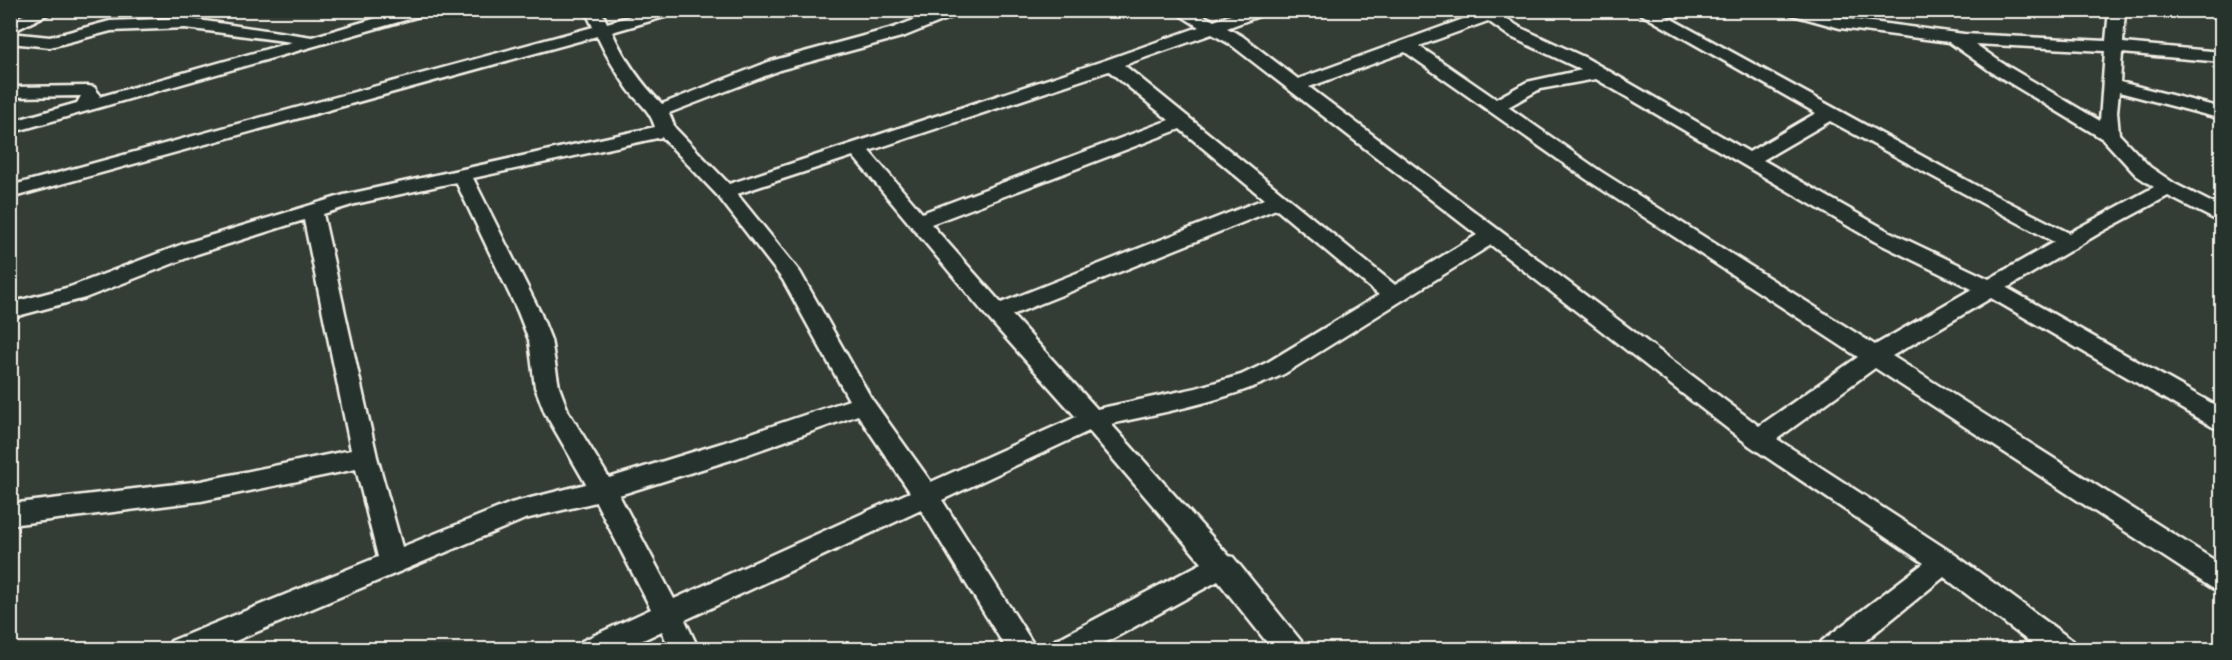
<svg xmlns="http://www.w3.org/2000/svg" width="2232" height="660" font-family="'Shantell Sans',sans-serif">
  <style>
    .lines { fill: none; stroke-linecap: round; stroke-linejoin: round }
    .minor-casing { stroke: #f4f1e8; stroke-width: 5 }
    .minor { fill: #26332d; fill-rule: evenodd }
  </style>
  <rect width="100%" height="100%" fill="#343d35"/>
  <filter id="ink" filterUnits="userSpaceOnUse"><feTurbulence type="fractalNoise" baseFrequency=".0167" numOctaves="2"/><feDisplacementMap in="SourceGraphic" scale="12" xChannelSelector="R" yChannelSelector="G"/><feConvolveMatrix kernelMatrix="1 2 1 2 8 2 1 2 1" color-interpolation-filters="sRGB"/></filter>
  <g filter="url(#ink)">
    <g class="lines">
      <g class="minor-casing">
        <g id="minor">
          <path d="M34,10H56L10,33V21Z"/>
          <path d="M404,10H432L430,13L10,133V122L77,103L81,96L10,97V87L88,86L94,87L100,95L99,97L292,42L185,28L111,31L50,47L10,43V33L50,37L110,21L185,18L312,37Z"/>
          <path d="M585,10H601L607,23L652,10H680L678,13L612,32C625,60 640,82 662,104L771,61L893,28L940,10H964L962,13L905,36L783,69L669,113L675,128L729,184L1106,60L1199,27L1172,10H1193L1214,21L1244,10H1269L1267,13L1227,28L1242,36L1298,79L1477,14L1475,10H1508L1502,16L1521,28L1586,58L1749,152L1816,113L1634,10H1655L1975,185L2069,233L2154,187L2136,175L2103,139L1990,71L1949,42L1840,28L1786,13L1784,10H1813L1841,18L1964,34L2106,41L2109,10H2125L2123,43L2222,52V62L2122,53L2120,82L2222,108V119L2119,92L2117,112L2119,134L2150,167L2175,184L2222,208V223L2168,196L2103,231L2007,288L2222,409V430L2213,427L1991,298L1892,356L2222,565V591L2212,588L1875,368L1777,439L1954,554L2073,641L2077,650H2040L1944,577L1854,650H1818L1822,641L1924,563L1750,446L1491,245L1284,374C1230,400 1170,411 1111,424L1229,556L1233,557L1301,641L1305,650H1273L1218,581L1092,650H1050L1054,641L1202,563L1089,431L942,500L1037,650H1007L921,510L685,620L699,650H670L662,631L622,650H578L582,641L651,609L596,502L525,519L214,650H167L171,641L378,557L356,469L201,501L10,525V504L201,481L351,450L304,220L197,254L85,298L10,318V303L70,287L183,244L344,195L655,127C649,108 639,104 628,89C616,72 606,55 597,36L10,198V186L593,27ZM1488,21L1509,36L1582,70L1527,82L1496,99L1419,46ZM1212,34L1230,44L1477,235L1395,285L1124,65ZM1975,44L2105,51L2100,121L2002,63ZM1405,52L1586,179L1858,357L1759,426L1309,87ZM1109,71L1169,120L922,213L869,151ZM1596,79L1874,241L1972,289L1875,345L1600,171L1508,107L1540,89ZM1830,121L2054,242L1989,279L1888,231L1763,160ZM1180,129L1264,199L1001,303L931,224ZM662,137L718,196L783,280L849,400L722,443L609,478L568,411L559,387L551,340L540,312L473,178ZM853,156L988,318L1076,417L931,482L871,398L800,272L737,194ZM456,182L518,312L529,340L535,387L545,413L586,484L511,503L402,547L377,457L323,214L355,204ZM1276,209L1379,295L1268,362L1241,375L1196,388L1097,409L1012,315ZM858,415L910,492L674,599L619,495L737,458Z"/>
        </g>
      </g>
      <use href="#minor" class="minor"/>
    </g>
  </g>
  <rect width="2232" height="660" fill="none" stroke="#26332d" stroke-width="36"/>
  <rect x="18" y="18" width="2196" height="624" fill="none" stroke="#f4f1e8" stroke-width="2" filter="url(#ink)"/>
</svg>
